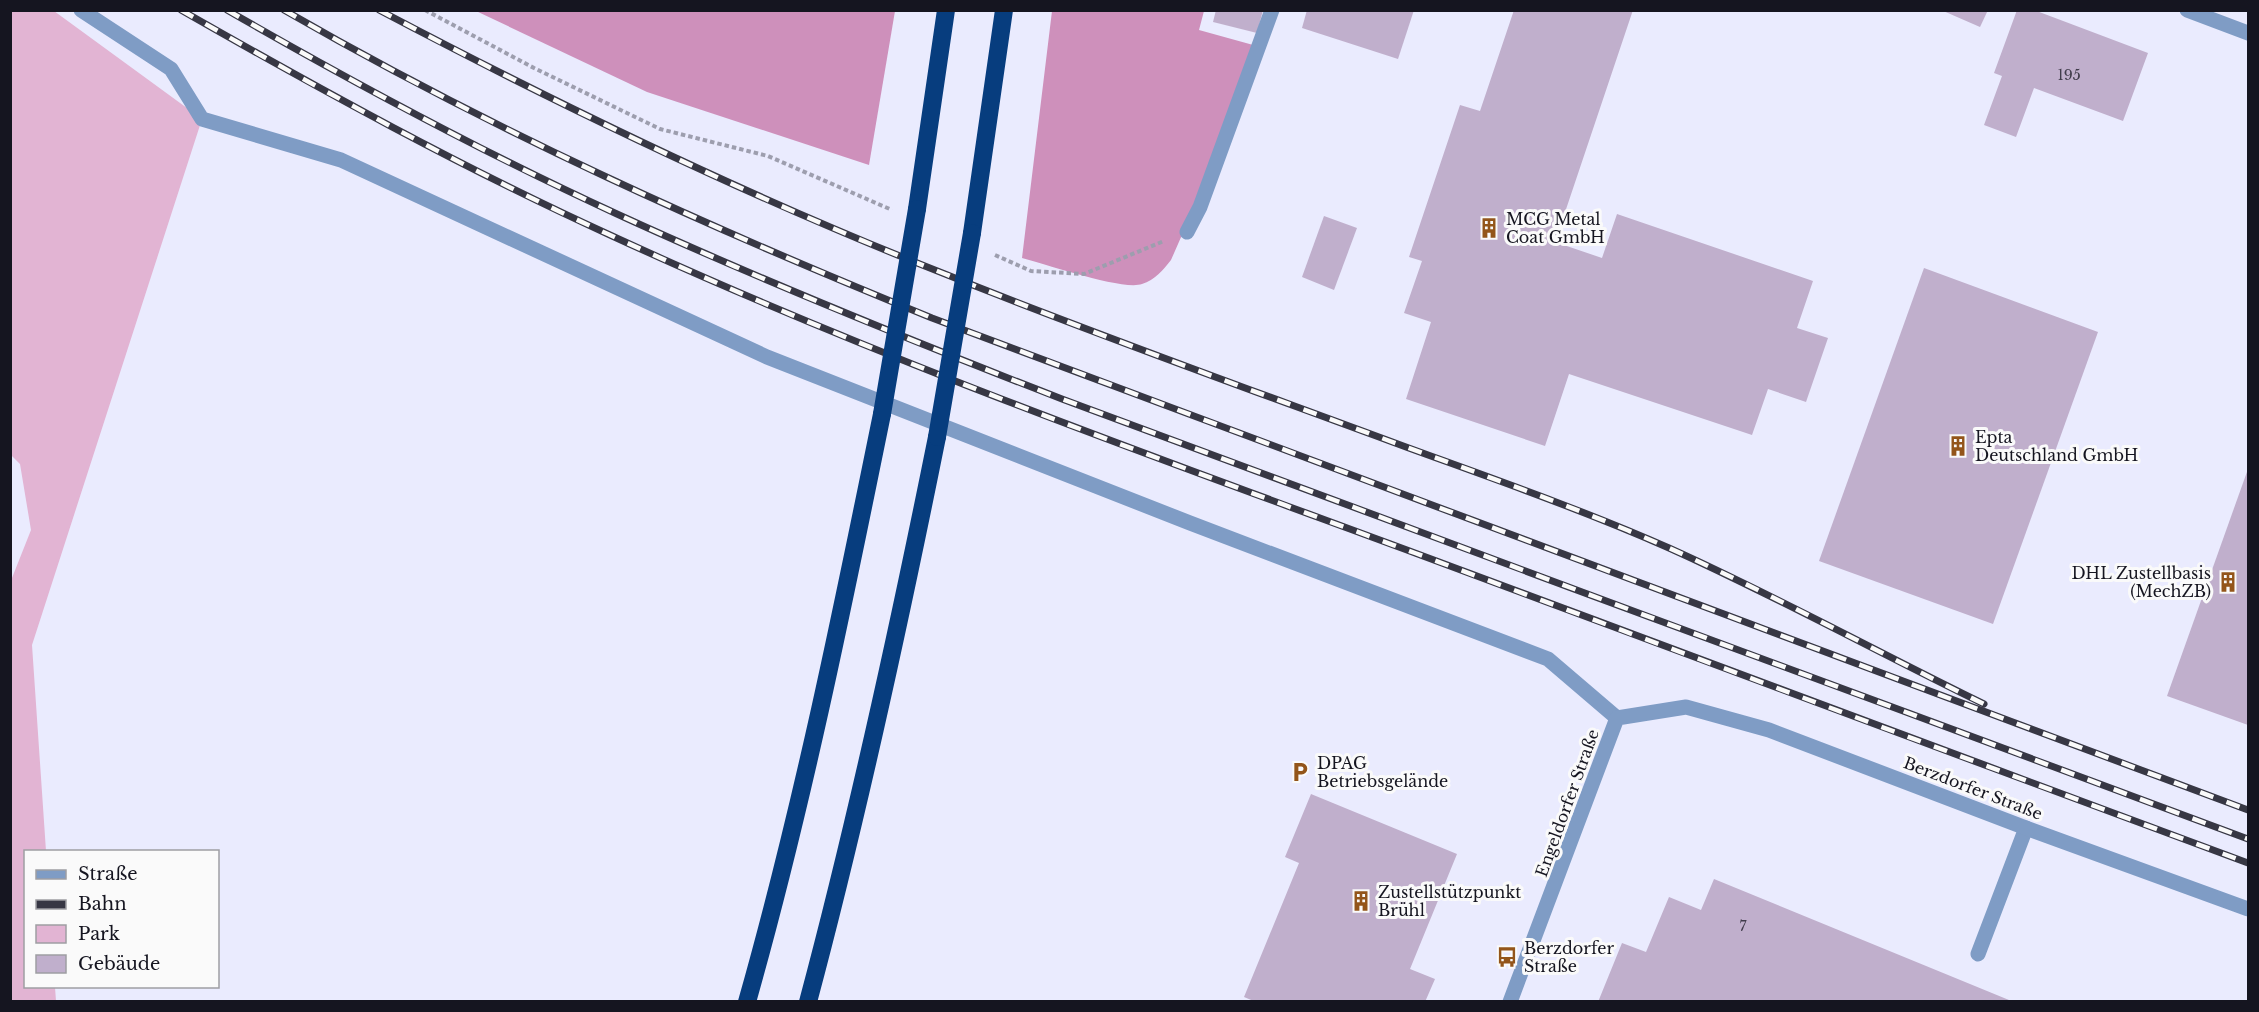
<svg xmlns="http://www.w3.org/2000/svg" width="2259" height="1012" font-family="'Libre Baskerville',serif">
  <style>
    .green { fill: #e2b4d3 }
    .forest { fill: #ce90bb }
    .building { fill: #c0afcc }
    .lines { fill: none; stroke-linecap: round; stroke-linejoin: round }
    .path { stroke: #9d9eae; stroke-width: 4; stroke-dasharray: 4.5 3; stroke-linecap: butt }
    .lane { stroke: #7f9cc5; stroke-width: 15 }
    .street { stroke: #7f9cc5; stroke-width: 15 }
    .highway { stroke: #073d7e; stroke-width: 18 }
    .rail-casing { stroke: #373744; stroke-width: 7 }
    .rail { stroke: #fafafa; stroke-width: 4.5; stroke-dasharray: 14; stroke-linecap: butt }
    .highway-bridge { stroke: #073d7e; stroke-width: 18 }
    .labels { text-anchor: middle; stroke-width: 6; stroke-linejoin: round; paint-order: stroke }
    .number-label { font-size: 14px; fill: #403c4b }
    .poi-label { font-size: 16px; fill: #151520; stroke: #fafafa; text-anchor: start }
    .street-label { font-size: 16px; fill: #151520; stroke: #fafafa }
  </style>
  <rect width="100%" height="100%" fill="#eaebfe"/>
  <path class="green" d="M11,11H54L202,119L32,645L46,851L26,852V986L55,987L56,1001H11L10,583L31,530L20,464L10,454Z"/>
  <g class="forest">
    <path d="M476,11H895L869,165L647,92Z"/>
    <path d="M1052,11H1204L1199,30L1264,48L1171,260C1163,270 1155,280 1142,284C1123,291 1046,264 1022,258Z"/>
  </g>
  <g class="building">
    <path d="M1216,10H1263L1257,33L1213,22Z"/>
    <path d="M1307,10H1414L1398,59L1302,28Z"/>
    <path d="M1514,10H1633L1555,242L1602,258L1617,214L1813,281L1797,328L1828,338L1806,402L1768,389L1752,435L1569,374L1545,446L1406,399L1431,322L1404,313L1422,261L1409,257L1460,105L1480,111Z"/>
    <path d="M1941,10H1988L1980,27Z"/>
    <path d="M2017,10H2034L2148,53L2123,121L2034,88L2016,137L1984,125L2002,76L1994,73Z"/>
    <path d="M1324,216L1357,228L1334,290L1302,277Z"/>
    <path d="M1924,268L2098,332L1993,624L1819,561Z"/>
    <path d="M2248,469V725L2167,696Z"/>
    <path d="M1311,794L1457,854L1410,969L1435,979L1425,1002H1256L1244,997L1299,863L1285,857Z"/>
    <path d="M1714,879L2009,1000L2008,1002H1598L1622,943L1646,952L1669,897L1701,910Z"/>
  </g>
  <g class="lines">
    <g class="path">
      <path d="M425,10L534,68L660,129L768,156L892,210"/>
      <path d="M995,255L1031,271L1084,274L1164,241"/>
    </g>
    <g class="lane">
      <path d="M81,10L171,69L202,119L341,160L767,357L1190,523L1548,659L1617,718"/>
      <path d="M1187,232L1200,207L1272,10"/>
      <path d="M1978,954L2026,828"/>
    </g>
    <g class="street">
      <path d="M2187,10L2248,33"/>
      <path d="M1510,1002L1617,718L1686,707L1769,730L2026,828L2248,909"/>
    </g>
    <g class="highway">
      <path d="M917,209L946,10"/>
      <path d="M972,233L1004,10"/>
      <path d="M747,1002C802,808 842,611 882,414"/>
      <path d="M808,1002C858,815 899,626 937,437"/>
    </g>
    <g class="rail-casing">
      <g id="rail">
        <path d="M181,10C321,90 463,168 610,235C872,356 1144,453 1415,553C1693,657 1971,760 2248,863"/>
        <path d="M227,10C354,83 484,153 617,214C763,281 912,341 1062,399L2248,839"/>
        <path d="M284,10C492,130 710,228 932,318L2248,810"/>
        <path d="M379,10C563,107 751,198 945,274C1097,335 1252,390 1406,447C1494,479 1583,510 1669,548C1776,596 1879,653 1984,704"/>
      </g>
    </g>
    <use href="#rail" class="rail"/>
    <g class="highway-bridge">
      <path d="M882,414L917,209"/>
      <path d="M937,437L972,233"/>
    </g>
  </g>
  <defs>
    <g id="building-bare" transform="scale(1.62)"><path d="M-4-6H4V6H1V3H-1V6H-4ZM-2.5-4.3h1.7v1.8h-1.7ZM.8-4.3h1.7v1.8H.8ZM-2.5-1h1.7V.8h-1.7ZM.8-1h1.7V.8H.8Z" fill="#93551a" stroke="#fafafa" stroke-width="2.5" paint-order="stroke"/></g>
    <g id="parking-bare" transform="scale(1.62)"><path d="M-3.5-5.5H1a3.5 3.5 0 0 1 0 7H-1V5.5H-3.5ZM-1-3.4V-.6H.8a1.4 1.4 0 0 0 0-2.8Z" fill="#93551a" stroke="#fafafa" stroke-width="2.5" paint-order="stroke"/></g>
    <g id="bus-bare" transform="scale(1.62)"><path d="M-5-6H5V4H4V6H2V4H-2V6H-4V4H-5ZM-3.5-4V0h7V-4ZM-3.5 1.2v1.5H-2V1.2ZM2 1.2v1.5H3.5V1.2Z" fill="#93551a" stroke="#fafafa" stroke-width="2.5" paint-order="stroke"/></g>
  </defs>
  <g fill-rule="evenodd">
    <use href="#building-bare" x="1489" y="228"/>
    <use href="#building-bare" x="1958" y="446"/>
    <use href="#building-bare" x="2228" y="582"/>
    <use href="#parking-bare" x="1300" y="772"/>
    <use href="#building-bare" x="1361" y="901"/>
    <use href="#bus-bare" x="1507" y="957"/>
  </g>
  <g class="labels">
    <g class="number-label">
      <text x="2069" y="80">195</text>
      <text x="1743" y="931">7</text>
    </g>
    <g class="poi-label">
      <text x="1506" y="225">MCG Metal<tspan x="1506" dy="18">Coat GmbH</tspan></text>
      <text x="1975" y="443">Epta<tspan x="1975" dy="18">Deutschland GmbH</tspan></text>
      <text x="2211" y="579" text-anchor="end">DHL Zustellbasis<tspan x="2211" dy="18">(MechZB)</tspan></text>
      <text x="1317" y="769">DPAG<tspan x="1317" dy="18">Betriebsgelände</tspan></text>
      <text x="1378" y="898">Zustellstützpunkt<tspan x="1378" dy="18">Brühl</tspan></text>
      <text x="1524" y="954">Berzdorfer<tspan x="1524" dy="18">Straße</tspan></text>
    </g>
    <g class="street-label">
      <text transform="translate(1973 788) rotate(21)" y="6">Berzdorfer Straße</text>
      <text transform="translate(1567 803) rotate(-70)" y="6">Engeldorfer Straße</text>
    </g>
  </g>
  <rect width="2259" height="1012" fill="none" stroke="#151520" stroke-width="24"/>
  <rect x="24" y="850" width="195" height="138" fill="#fafafa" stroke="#9e9ea3" stroke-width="1.5"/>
  <rect x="36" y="870" width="30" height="9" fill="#7f9cc5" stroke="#9e9ea3" stroke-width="1.5"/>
  <text x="78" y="880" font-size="18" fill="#151520">Straße</text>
  <rect x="36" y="900" width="30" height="9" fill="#373744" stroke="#9e9ea3" stroke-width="1.5"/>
  <text x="78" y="910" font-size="18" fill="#151520">Bahn</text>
  <rect x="36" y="925" width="30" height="18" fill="#e2b4d3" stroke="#9e9ea3" stroke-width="1.5"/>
  <text x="78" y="940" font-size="18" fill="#151520">Park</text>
  <rect x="36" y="955" width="30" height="18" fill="#c0afcc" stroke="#9e9ea3" stroke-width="1.5"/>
  <text x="78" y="970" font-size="18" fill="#151520">Gebäude</text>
</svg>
